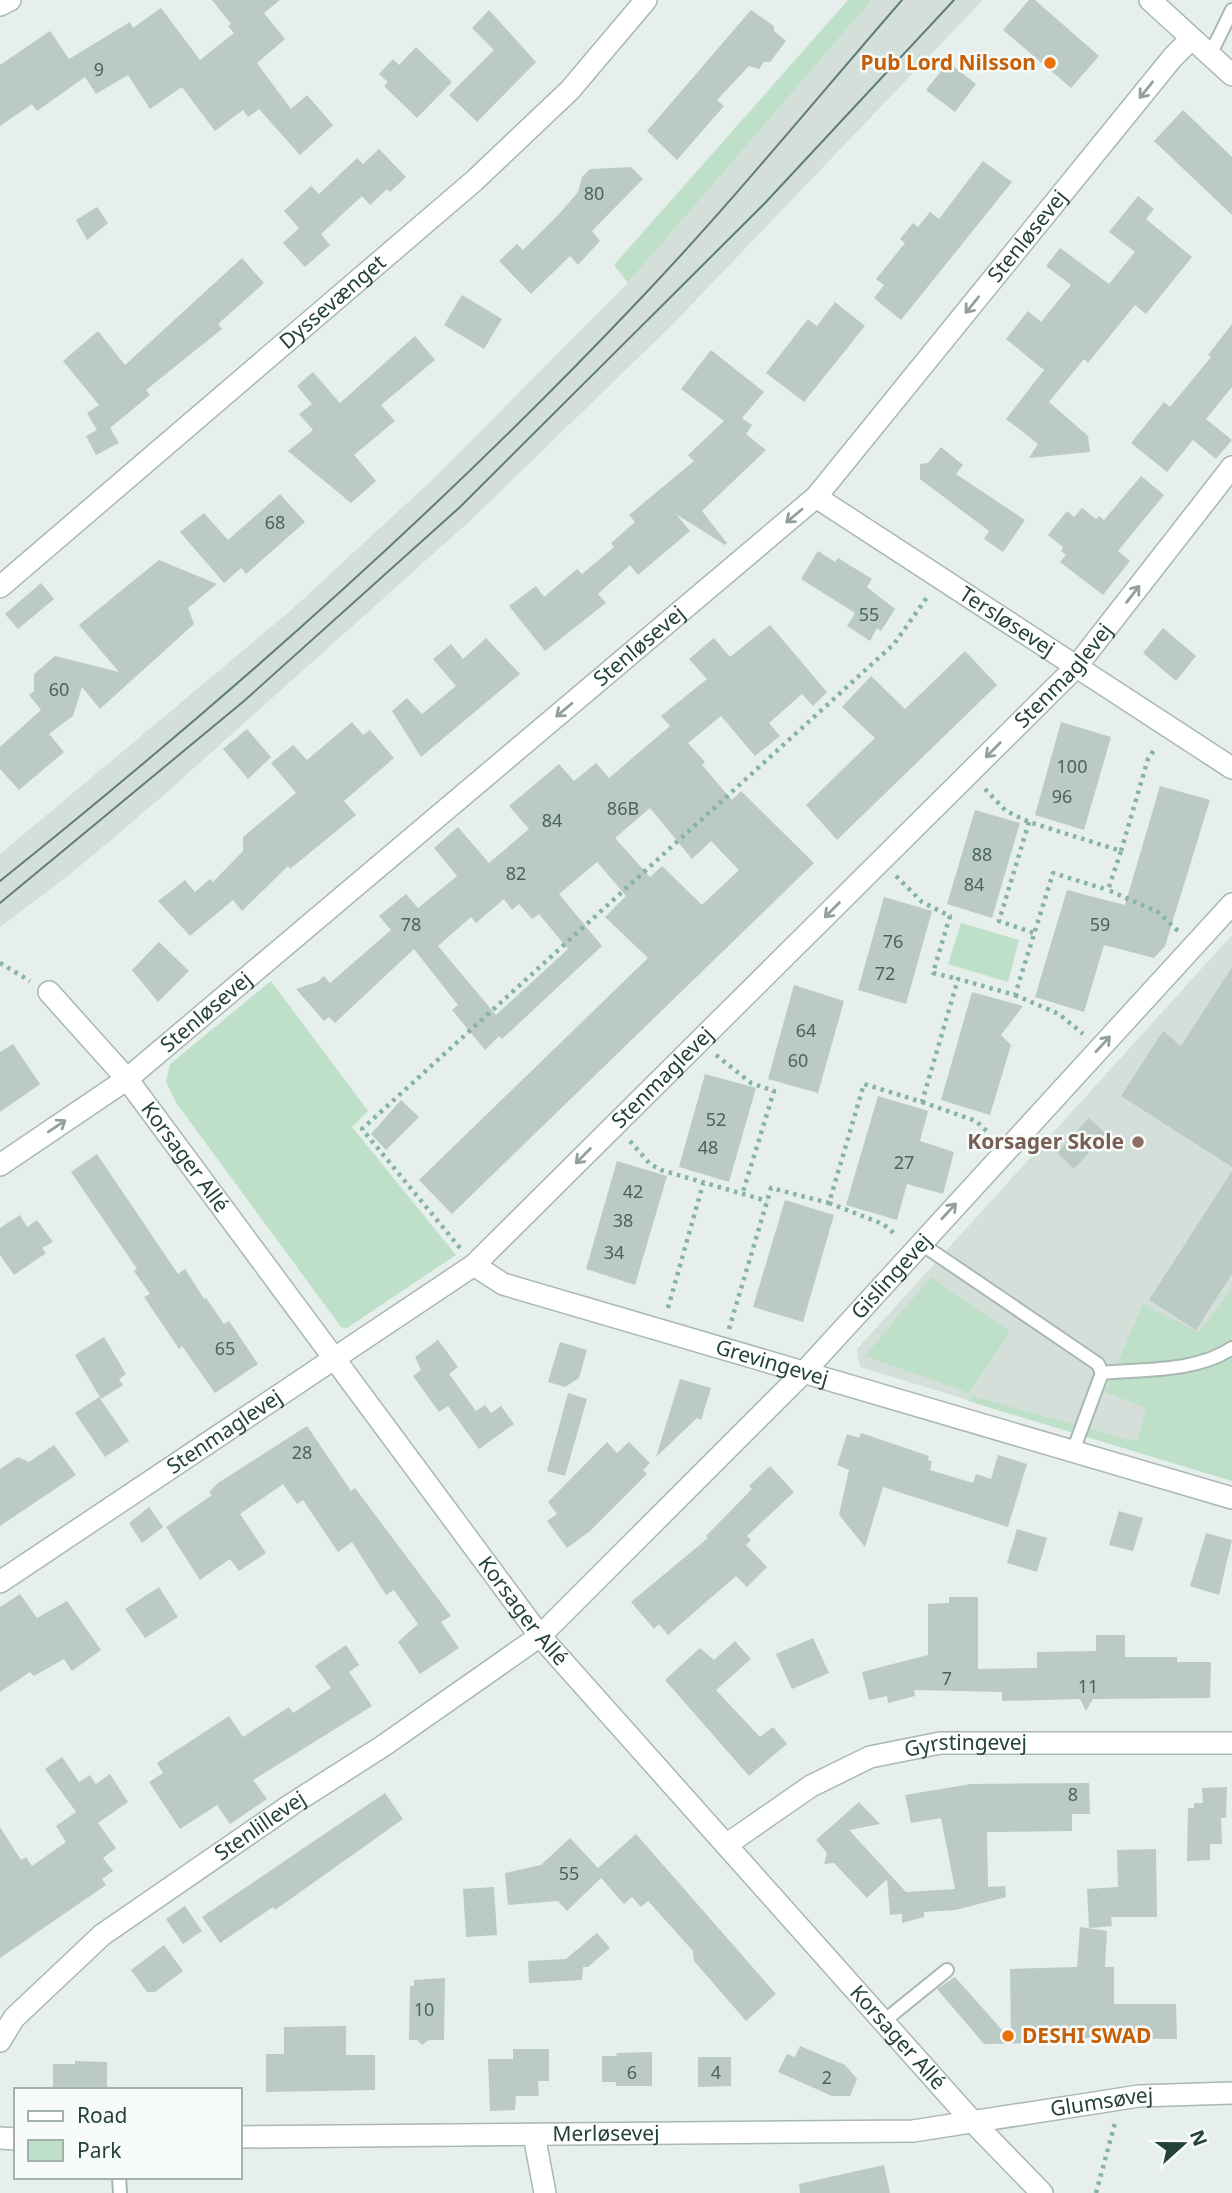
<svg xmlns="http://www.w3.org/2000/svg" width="1232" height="2193" font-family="'Noto Sans',sans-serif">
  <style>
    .built { fill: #d4dfda }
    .green { fill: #bfe0c8 }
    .building { fill: #bbcac4; fill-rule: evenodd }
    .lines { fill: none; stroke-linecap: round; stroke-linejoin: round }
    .service-casing { stroke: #a8b8b2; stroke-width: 16 }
    .minor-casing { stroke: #a8b8b2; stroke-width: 24 }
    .tertiary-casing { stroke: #a8b8b2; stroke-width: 24 }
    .path { stroke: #86b3a5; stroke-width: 4.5; stroke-dasharray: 3.5 5; stroke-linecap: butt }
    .service { stroke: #fff; stroke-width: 12 }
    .minor { stroke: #fff; stroke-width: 21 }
    .tertiary { stroke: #fff; stroke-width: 21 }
    .tram { stroke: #5f7d75; stroke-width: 2 }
    .oneway { stroke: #92a09c }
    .food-dot { fill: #e8710a; stroke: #f7fbf9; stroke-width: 2.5 }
    .education-dot { fill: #8d6e63; stroke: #f7fbf9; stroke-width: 2.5 }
    .labels { text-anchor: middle; stroke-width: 5; stroke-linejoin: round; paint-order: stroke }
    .number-label { font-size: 18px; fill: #4a645c }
    .food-label { font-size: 21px; font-weight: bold; fill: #c56008; stroke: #f7fbf9; text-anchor: end }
    .street-label { font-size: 21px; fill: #24423a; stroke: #f7fbf9 }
    .education-label { font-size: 21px; font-weight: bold; fill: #785e54; stroke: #f7fbf9; text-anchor: end }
  </style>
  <rect width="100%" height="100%" fill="#e6efeb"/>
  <g class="built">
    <path d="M872,0H983L672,325L472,519L165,794L73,872L0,927V854L289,612L433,479L628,283Z"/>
    <path d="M1232,935V1481L860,1367L857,1349Z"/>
  </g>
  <g class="green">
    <path d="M848,0H872L628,283L614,265Z"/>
    <path d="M961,923L1019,940L1008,982L948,964Z"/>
    <path d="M271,981L368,1111L352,1127L456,1255L347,1328L341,1327L177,1104L166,1082L170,1064Z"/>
    <path d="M931,1277L1010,1332L969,1393L865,1356Z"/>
    <path d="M1232,1288V1481L968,1401L972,1396L1137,1442L1146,1408L1105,1392L1143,1304L1199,1332Z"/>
  </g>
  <g class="building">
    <path d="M212,0H280L264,13L285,39L257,63L291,109L307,95L333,125L300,155L259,109L248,117L243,110L215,131L182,87L150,109L128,75L96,94L85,77L37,111L32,104L0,126V65L50,31L69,59L130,22L133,28L161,8L200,60L234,33L228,26L231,24Z"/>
    <path d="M1029,0H1035L1099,56L1071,88L1003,30Z"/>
    <path d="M489,10L536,62L477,122L449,95L494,50L472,28Z"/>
    <path d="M751,10L774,26V31L786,41L770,62H764L759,69L749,66L717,100L724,106L677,160L647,131Z"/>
    <path d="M416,47L452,82L417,118L384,86L388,82L379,74L393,59L399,65Z"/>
    <path d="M948,62L976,84L955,112L926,90Z"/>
    <path d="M1183,110L1232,157V215L1154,141Z"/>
    <path d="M379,149L406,177L390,192L387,189L370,205L362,196L321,234L330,245L305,267L283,243L299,228L284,211L311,186L319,194L357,158L363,164Z"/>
    <path d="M983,161L1012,182L901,320L874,298L884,285L876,279L905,243L900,239L913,223L918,227L930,212L939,219Z"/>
    <path d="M631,167L643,179L592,231L600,241L578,265L570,256L531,294L499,261L517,244L523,250L559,214L578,192L582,177L590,169Z"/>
    <path d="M1138,196L1154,209L1146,219L1192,257L1146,314L1135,305L1088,363L1084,359L1049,402L1088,436L1090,452L1029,458L1038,444L1006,419L1044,370L1006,339L1028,311L1041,322L1071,285L1046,266L1060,248L1109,284L1135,252L1109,232Z"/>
    <path d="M97,207L108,223L87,240L76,220Z"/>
    <path d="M242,258L264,283L218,324L222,329L146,390L150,395L110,428L119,443L96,455L86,436L97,430L87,413L99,405L63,361L98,331L125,365Z"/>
    <path d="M462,295L502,319L484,349L444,325Z"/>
    <path d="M835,302L865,326L804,402L766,373L808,319L817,326Z"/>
    <path d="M1232,324V387L1206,419L1232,440L1216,459L1193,440L1167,472L1131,443L1164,402L1170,407L1211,357L1208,355Z"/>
    <path d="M415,336L435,360L381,405L395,421L354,455L376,481L351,503L288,451L313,430L299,414L312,404L297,386L313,372L340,403Z"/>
    <path d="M711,350L764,392L742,418L752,425L746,434L766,450L702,511L727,543L725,545L676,514L690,531L638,575L630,565L598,594L606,603L545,651L509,606L536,586L544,597L577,569L582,574L614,547L611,543L635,522L629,515L694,461L688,455L724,421L681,389Z"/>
    <path d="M941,447L963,465L956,474L1025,520L1003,552L984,539L989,531L920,479V464L928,463Z"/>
    <path d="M1141,476L1164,495L1118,551L1130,561L1103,595L1060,562L1066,555L1061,551L1063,547L1048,535L1067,511L1074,517L1082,508L1096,519L1099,516L1104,520Z"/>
    <path d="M280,494L305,522L246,574L241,568L224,583L180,532L204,513L228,540Z"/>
    <path d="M818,551L835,562L838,558L872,579L867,587L895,609L881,631L877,628L870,641L847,626L855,613L801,579Z"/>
    <path d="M159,560L217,584L188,608L194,624L100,709L82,687L73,716L49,734L64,752L19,790L0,769V747L41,710L29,695L34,691V674L55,656L119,672L79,625Z"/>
    <path d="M41,583L54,599L18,629L5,614Z"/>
    <path d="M770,625L827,692L813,706L802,694L769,723L780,736L755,756L721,716L688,743L705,762L702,765L732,800L741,791L814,863L452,1214L419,1180L648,958L605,917L626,896L597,862L559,894L602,946L502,1039L499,1036L485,1050L452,1010L458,1005L414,949L335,1023L329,1017L324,1021L296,989L317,982L324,976L330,983L391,930L379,916L406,894L418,908L457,876L434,848L458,827L489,863L529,829L509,806L559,764L574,781L596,763L609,778L670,726L661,716L707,679L689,659L714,638L730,657ZM650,808L692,859L711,841L739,870L702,905L662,866L650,877L615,838ZM504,899L512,910L519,904L532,919L539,914L568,949L496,1015L438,946L471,917L476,923Z"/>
    <path d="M1163,628L1196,656L1176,681L1143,653Z"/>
    <path d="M486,638L520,674L421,757L392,711L407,698L422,714L456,686L433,659L451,644L463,659Z"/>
    <path d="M965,651L997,685L837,840L806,805L875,738L842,707L871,676L905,709Z"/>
    <path d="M352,722L363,735L370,730L394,758L344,801L356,815L290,869L288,866L242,911L233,900L190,936L158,901L185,880L195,892L210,879L213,882L243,851V837L296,793L271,763L293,745L307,760Z"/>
    <path d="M1061,722L1111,737L1084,830L1035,815Z"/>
    <path d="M247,729L271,757L248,779L223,749Z"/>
    <path d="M1160,786L1210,800L1165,946L1154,958L1104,945L1084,1012L1035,997L1067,890L1125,905Z"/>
    <path d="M975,810L1020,823L992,918L947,904Z"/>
    <path d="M884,897L932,911L906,1004L858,990Z"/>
    <path d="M159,942L189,971L158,1002L132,970Z"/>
    <path d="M1232,967V1167L1121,1096L1163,1031L1181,1046Z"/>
    <path d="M794,985L844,1001L818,1093L768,1079Z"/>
    <path d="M972,992L1023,1006L1001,1035L1011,1045L990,1115L941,1100Z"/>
    <path d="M13,1044L40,1084L0,1112V1052Z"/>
    <path d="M705,1074L756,1088L729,1182L679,1167Z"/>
    <path d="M878,1096L928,1111L920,1141L954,1152L943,1194L907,1184L897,1220L846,1205Z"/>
    <path d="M401,1100L419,1117L386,1150L371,1134Z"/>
    <path d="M1089,1118L1106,1134L1074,1169L1057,1153Z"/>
    <path d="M97,1154L178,1274L185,1269L204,1299L206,1298L224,1324L229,1321L258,1364L215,1393L182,1346L179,1349L144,1297L150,1294L134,1271L137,1269L71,1172Z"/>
    <path d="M617,1161L667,1176L635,1285L586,1269Z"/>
    <path d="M1232,1171V1274L1196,1330L1149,1300Z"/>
    <path d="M785,1200L834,1215L803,1322L753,1307Z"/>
    <path d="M20,1215L27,1227L37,1220L53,1242L42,1248L46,1253L14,1275L0,1255V1228Z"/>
    <path d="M104,1337L126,1374L119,1379L123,1385L101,1399L75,1355Z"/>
    <path d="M438,1340L458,1367L449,1374L476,1411L485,1405L491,1413L501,1406L514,1424L479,1449L448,1406L439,1412L413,1376L421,1370L415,1357Z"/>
    <path d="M560,1342L587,1350L579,1378L565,1387L548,1382Z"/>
    <path d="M680,1379L711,1388L701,1420L697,1418L656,1457Z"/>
    <path d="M568,1393L587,1399L565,1476L547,1471Z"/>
    <path d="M99,1397L129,1441L105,1457L75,1413Z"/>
    <path d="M307,1426L351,1491L355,1488L451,1616L441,1622L459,1648L420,1674L398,1642L418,1624L394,1590L386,1595L352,1542L338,1552L303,1500L297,1504L283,1484L240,1514L266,1553L239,1571L230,1559L200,1580L166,1527L212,1495L209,1492L218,1483Z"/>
    <path d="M861,1433L929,1456L928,1460L932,1462L930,1470L973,1483L976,1474L991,1479L998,1455L1027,1464L1008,1527L883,1487L865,1547L839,1515L849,1470L837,1465L847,1434L859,1438Z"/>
    <path d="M607,1442L617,1453L629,1442L650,1463L643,1470L647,1474L590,1531L567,1548L547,1521L557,1514L548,1502Z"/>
    <path d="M54,1445L76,1475L0,1526V1469L18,1457L29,1462Z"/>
    <path d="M770,1466L794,1492L747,1536L751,1540L746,1545L767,1567L747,1587L736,1576L668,1635L659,1624L654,1629L631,1602L708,1538L706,1536L752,1489L749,1486Z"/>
    <path d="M149,1507L163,1527L142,1543L129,1523Z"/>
    <path d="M1119,1511L1143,1518L1133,1551L1109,1545Z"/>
    <path d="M1017,1529L1047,1538L1037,1572L1007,1563Z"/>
    <path d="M1206,1533L1232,1540L1219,1595L1190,1586Z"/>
    <path d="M159,1587L178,1617L145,1638L125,1609Z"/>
    <path d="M20,1594L37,1618L67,1601L101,1650L72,1671L64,1659L34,1676L30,1672L0,1692V1607Z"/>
    <path d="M949,1597H978V1669L1037,1668V1652L1096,1651V1635H1125V1657H1177V1662H1211L1210,1698L1093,1699L1086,1711L1080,1699L1002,1701V1692L914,1690L915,1696L888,1703L887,1696L869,1700L862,1672L928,1655V1604L949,1603Z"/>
    <path d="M813,1638L829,1673L792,1689L776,1654Z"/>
    <path d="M735,1641L751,1659L716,1690L760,1737L773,1727L787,1744L749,1776L665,1680L700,1648L714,1660Z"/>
    <path d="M346,1645L359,1665L349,1672L372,1706L253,1780L267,1799L230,1824L217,1805L180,1829L149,1782L163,1773L157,1763L229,1716L243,1737L289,1707L293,1713L331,1688L315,1666Z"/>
    <path d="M62,1757L79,1782L90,1775L96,1784L110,1774L128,1802L98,1823L116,1848L103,1858L113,1871L102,1879L106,1885L0,1958V1827L21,1860L26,1857L32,1866L66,1842L56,1826L76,1812L45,1769Z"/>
    <path d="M1089,1783L1090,1814H1072V1831L987,1832L988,1887L1005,1886L1006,1897L955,1910L924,1912V1917L902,1923V1914L890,1915L887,1879L867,1898L834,1863L824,1864L827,1853L816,1840L859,1802L880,1824L849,1830L906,1892L955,1889L941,1818L911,1823L905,1795L971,1784Z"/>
    <path d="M1227,1787L1226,1818H1221L1222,1844H1210V1860L1187,1861L1188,1808H1194V1803H1203L1202,1788Z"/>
    <path d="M385,1793L403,1819L275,1910L273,1907L220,1943L202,1917Z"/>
    <path d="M636,1834L776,1994L746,2021L694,1961L693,1951L648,1901L641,1907L632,1897L624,1904L601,1878L567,1911L558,1901L508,1905L505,1873L541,1865L570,1838L598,1868Z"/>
    <path d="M1156,1849L1157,1917H1111L1112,1926L1089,1928L1087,1889L1118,1887L1117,1850Z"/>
    <path d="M494,1887L497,1935L466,1937L463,1889Z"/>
    <path d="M185,1906L202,1931L183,1944L166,1919Z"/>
    <path d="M1080,1927L1107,1931L1105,1967H1114V2004H1176L1177,2039L1060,2038V2043L984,2044L937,1989L955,1977L1011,2040L1010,1969L1077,1967Z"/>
    <path d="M597,1933L610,1948L588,1967H583L582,1980L529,1983L528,1961L566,1959Z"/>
    <path d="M164,1945L183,1971L155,1992H147L131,1970Z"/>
    <path d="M445,1978L444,2040H429L422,2045L417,2040H409L410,1986H414V1980Z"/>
    <path d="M346,2026V2055H375V2090L266,2092V2054H284V2027Z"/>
    <path d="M800,2046L845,2065L857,2079L850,2096H832L778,2072L787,2054L795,2057Z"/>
    <path d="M513,2049H549V2081H538L539,2096H516L515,2110L490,2111L488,2059H513Z"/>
    <path d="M652,2052V2086H616V2082H602V2056H617L616,2053Z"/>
    <path d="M698,2057H731V2086L698,2087Z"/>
    <path d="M75,2061L107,2062V2090L53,2088V2064H75Z"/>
    <path d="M884,2165L890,2193H800L799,2184Z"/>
  </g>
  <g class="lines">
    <g class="service-casing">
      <g id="service">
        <path d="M1210,55L1232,10"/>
        <path d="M920,1243L1098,1364L1102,1373"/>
        <path d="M1073,1451L1102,1373C1142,1369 1198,1372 1232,1348"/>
        <path d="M884,2021L947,1970"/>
        <path d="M119,2177L120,2193"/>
      </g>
    </g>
    <g class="minor-casing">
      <g id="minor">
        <path d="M0,5L10,0"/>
        <path id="s1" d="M816,497L1232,768"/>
        <path id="s2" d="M0,587L474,181L570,90L646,0"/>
        <path id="s3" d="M49,992L127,1079L540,1636L972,2121L1042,2193"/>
        <path id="s4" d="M0,1165L127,1079L816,497L1173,57L1191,39"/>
        <path id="s5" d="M474,1265L503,1284L1232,1498"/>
        <path id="s6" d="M0,1582L474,1265L1076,667L1232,467"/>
        <path id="s7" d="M726,1845L811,1786L870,1757L940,1743H1232"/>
        <path id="s8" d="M0,2041L14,2018L102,1935L292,1804L383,1746L540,1636L805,1371L1232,904"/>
        <path d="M534,2135L545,2193"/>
        <path id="s9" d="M240,2137L913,2131L1139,2096L1232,2093"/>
        <path d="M0,2138L16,2139"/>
      </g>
    </g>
    <g class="tertiary-casing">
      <path id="tertiary" d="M1150,0L1232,75"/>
    </g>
    <g class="path">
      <path d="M985,789L1006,811L1029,822L1121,851L1108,890L1158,912L1178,931"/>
      <path d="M1029,822L999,921L1034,933"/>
      <path d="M1121,851L1148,759L1156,747"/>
      <path d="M896,876L922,902L950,916L933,973L958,979"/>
      <path d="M0,963L30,981"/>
      <path d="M1015,995L1059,1014L1083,1034"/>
      <path d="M716,1055L751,1083L774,1091L742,1195"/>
      <path d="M922,1102L976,1121L990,1134"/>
      <path d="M630,1141L650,1164L661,1170L767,1201"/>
      <path d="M829,1203L883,1224L897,1236"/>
      <path d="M460,1248L362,1129L894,644L928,596"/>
      <path d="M668,1308L703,1184"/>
      <path d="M729,1329L771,1188L829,1203L864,1084L922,1102L958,979L1015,995L1053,873L1108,890"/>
      <path d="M1096,2193L1115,2123"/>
    </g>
    <use href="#service" class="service"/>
    <use href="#minor" class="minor"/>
    <use href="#tertiary" class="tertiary"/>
    <g class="tram">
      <path d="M0,881C226,700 444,507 643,296C733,201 816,99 902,0"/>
      <path d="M0,903L244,701L460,507L765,203L954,0"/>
    </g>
  </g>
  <defs><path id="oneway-shaft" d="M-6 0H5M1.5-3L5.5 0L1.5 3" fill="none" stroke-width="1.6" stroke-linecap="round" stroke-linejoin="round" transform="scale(1.75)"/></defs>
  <g class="oneway">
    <use href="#oneway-shaft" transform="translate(1146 90) rotate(129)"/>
    <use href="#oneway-shaft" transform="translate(972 305) rotate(129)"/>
    <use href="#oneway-shaft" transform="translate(794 516) rotate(140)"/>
    <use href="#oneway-shaft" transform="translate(1133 594) rotate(-52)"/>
    <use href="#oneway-shaft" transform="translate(564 710) rotate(140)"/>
    <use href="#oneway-shaft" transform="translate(993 750) rotate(135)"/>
    <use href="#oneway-shaft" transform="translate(832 910) rotate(135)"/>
    <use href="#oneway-shaft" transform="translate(1103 1044) rotate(-47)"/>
    <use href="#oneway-shaft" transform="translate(57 1126) rotate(-34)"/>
    <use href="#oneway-shaft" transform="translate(583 1156) rotate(135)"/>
    <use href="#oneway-shaft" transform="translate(949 1211) rotate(-47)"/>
  </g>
  <g class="food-dot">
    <circle cx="1050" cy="63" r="7"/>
    <circle cx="1008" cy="2036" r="7"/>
  </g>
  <circle class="education-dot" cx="1138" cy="1142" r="7"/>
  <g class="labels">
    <g class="number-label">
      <text x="99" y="76">9</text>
      <text x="594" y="200">80</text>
      <text x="275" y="529">68</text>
      <text x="869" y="621">55</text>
      <text x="59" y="696">60</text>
      <text x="1072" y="773">100</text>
      <text x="1062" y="803">96</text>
      <text x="623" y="815">86B</text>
      <text x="552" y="827">84</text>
      <text x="982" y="861">88</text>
      <text x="516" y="880">82</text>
      <text x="974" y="891">84</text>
      <text x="411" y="931">78</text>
      <text x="1100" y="931">59</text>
      <text x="893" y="948">76</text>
      <text x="885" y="980">72</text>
      <text x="806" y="1037">64</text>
      <text x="798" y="1067">60</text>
      <text x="716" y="1126">52</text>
      <text x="708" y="1154">48</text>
      <text x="904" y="1169">27</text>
      <text x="633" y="1198">42</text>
      <text x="623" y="1227">38</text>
      <text x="614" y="1259">34</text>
      <text x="225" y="1355">65</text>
      <text x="302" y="1459">28</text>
      <text x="947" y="1685">7</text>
      <text x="1088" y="1693">11</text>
      <text x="1073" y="1801">8</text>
      <text x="569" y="1880">55</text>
      <text x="424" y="2016">10</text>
      <text x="632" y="2079">6</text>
      <text x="716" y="2079">4</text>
      <text x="827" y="2084">2</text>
    </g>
    <g class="food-label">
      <text x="1036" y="70">Pub Lord Nilsson</text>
      <text x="1022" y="2043" text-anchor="start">DESHI SWAD</text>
    </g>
    <g class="street-label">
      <text dy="7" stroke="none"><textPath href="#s4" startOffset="1391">Stenløsevej</textPath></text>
      <text dy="7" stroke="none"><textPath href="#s2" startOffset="438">Dyssevænget</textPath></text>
      <text dy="7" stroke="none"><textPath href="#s1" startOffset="228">Tersløsevej</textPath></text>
      <text dy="7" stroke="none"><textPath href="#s4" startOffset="824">Stenløsevej</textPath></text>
      <text dy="7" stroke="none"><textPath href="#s6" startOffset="1404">Stenmaglevej</textPath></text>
      <text dy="7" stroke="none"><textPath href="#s4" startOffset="257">Stenløsevej</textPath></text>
      <text dy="7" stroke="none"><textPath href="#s6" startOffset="836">Stenmaglevej</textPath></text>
      <text dy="7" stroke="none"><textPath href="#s3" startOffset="214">Korsager Allé</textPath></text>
      <text dy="7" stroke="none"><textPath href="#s8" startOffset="1181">Gislingevej</textPath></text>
      <text dy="7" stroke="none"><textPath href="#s5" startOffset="315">Grevingevej</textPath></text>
      <text dy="7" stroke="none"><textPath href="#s6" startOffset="270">Stenmaglevej</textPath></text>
      <text dy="7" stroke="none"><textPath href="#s3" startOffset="780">Korsager Allé</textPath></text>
      <text dy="7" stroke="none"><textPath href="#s7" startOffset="266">Gyrstingevej</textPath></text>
      <text dy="7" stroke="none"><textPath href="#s8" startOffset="340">Stenlillevej</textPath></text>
      <text dy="7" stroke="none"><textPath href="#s3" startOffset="1348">Korsager Allé</textPath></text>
      <text dy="7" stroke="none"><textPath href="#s9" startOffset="864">Glumsøvej</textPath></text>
      <text dy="7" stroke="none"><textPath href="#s9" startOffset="366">Merløsevej</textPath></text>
    </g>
    <g class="education-label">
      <text x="1124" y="1149">Korsager Skole</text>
    </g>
  </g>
  <rect x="14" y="2088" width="228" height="91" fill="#f7fbf9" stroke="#a3b1ad" stroke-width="2"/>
  <rect x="28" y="2111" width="35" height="10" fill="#ffffff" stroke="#a3b1ad" stroke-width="2"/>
  <text x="77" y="2123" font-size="21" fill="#24423a">Road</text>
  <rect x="28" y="2140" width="35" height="21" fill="#bfe0c8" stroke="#a3b1ad" stroke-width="2"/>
  <text x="77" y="2158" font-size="21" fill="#24423a">Park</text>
  <g transform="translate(1183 2144) rotate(69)" stroke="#f7fbf9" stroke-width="5" paint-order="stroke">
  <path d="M0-5L12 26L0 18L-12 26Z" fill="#24423a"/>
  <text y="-10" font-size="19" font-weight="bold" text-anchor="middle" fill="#24423a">N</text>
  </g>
</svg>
